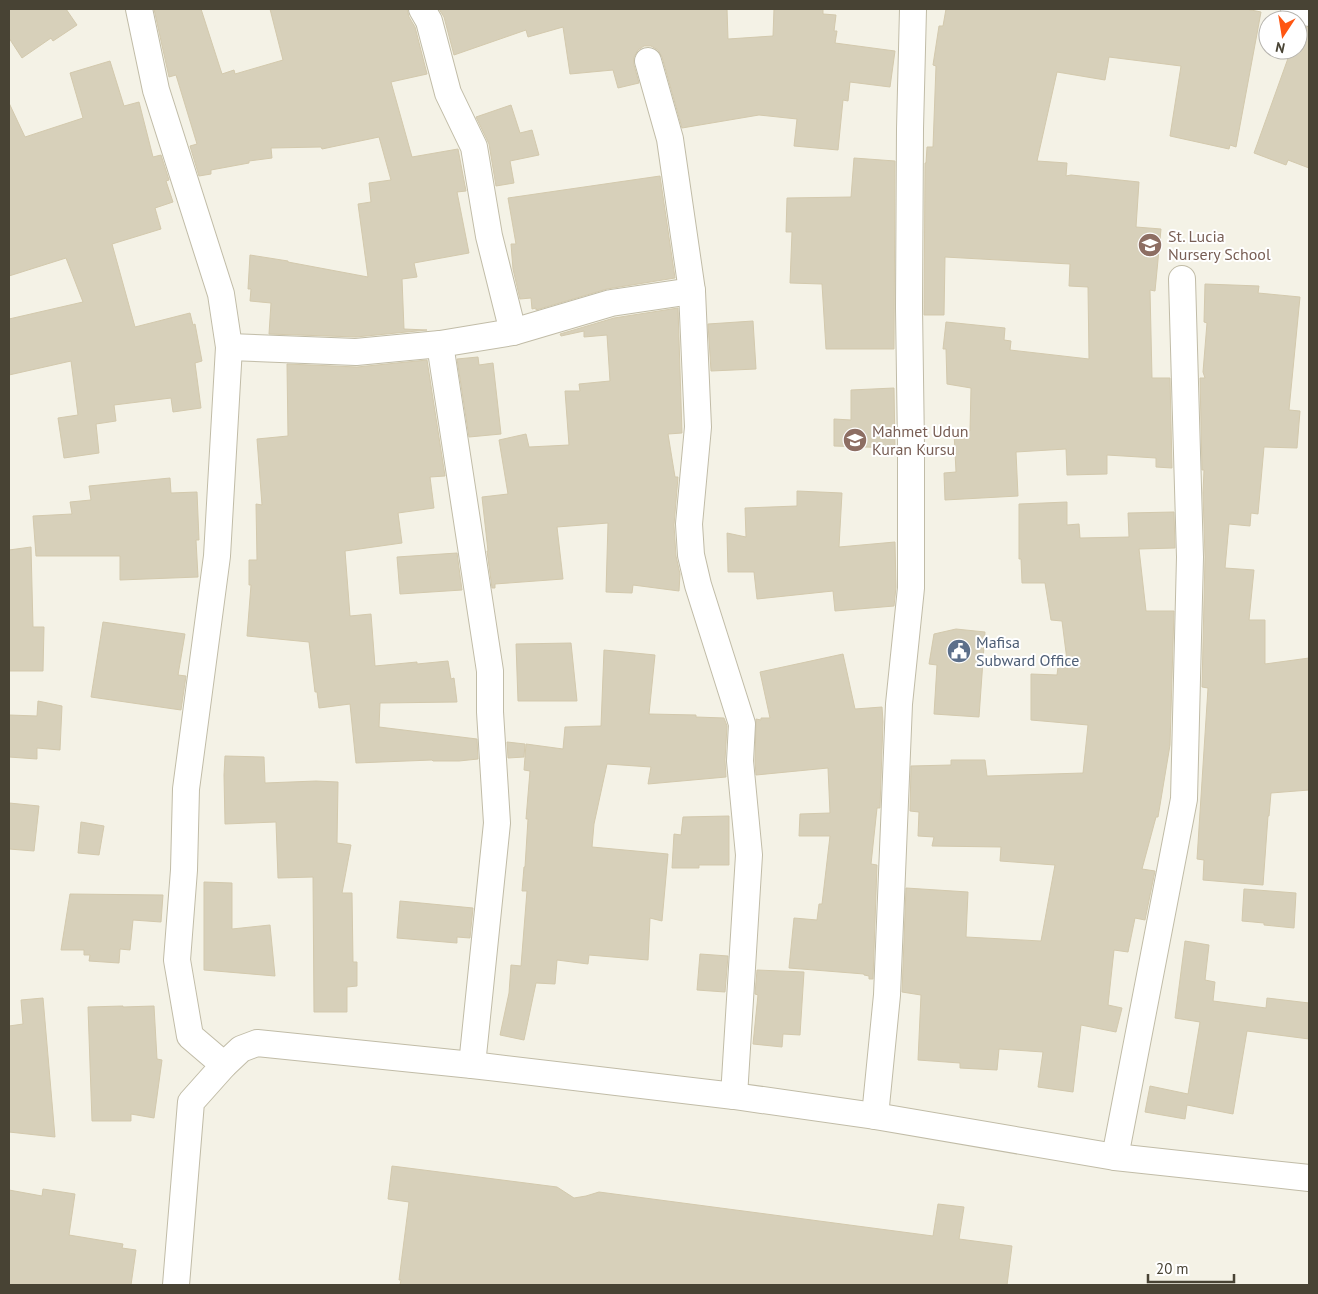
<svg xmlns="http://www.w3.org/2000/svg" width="1318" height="1294" font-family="'PT Sans',sans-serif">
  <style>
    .building { fill: #d7d0ba; stroke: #d3c9ad }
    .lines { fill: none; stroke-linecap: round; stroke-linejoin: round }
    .street-casing { stroke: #c1bca7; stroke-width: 28 }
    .street { stroke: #fff; stroke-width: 26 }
    .labels { text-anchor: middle; stroke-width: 4; stroke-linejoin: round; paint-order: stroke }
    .education-label { font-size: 16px; fill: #785e54; stroke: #fff; text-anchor: start }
    .service-label { font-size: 16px; fill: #4e5e75; stroke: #fff; text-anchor: start }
  </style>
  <rect width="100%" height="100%" fill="#f4f2e6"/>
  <g class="building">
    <path d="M9,9H66L77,25L53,41L51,38L22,58L9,38Z"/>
    <path d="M154,9H201L222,74L234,70L235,74L283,60L270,9H407L409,17L415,27L427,74L391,82L412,157L458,149L466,191L457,192L469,253L414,263L417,277L402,279L404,329L427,330L356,337L269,334L271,303L250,301L251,289H248L250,255L288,261V262L368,277L358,204L371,202L369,183L391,180L379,137L322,149L321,147L271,148L272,158L249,161V163L211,170V174L199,176L190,146L197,144L176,75L169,77Z"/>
    <path d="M439,9H727L728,39L773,36L774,9H823V14L836,15L834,31H837L835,43L895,51L890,87L850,82L848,101L843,100L838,150L794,146L797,119L759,115L682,128L662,57L658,50L651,46H644L638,50L634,57V65L639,83L618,88L613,70L570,74L563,27L528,37L526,30L454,55L444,17Z"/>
    <path d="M946,9H1246L1261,12L1236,147L1230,145L1229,149L1170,136L1181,66L1109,57L1105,80L1057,72L1037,161L1067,163L1066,176L1071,175L1139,182L1136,227L1161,229L1155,291L1150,290L1152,378H1170L1172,468L1156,467V458L1107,455V474L1067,475L1066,449L1016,452L1018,496L945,500L944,473L956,472L954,432L970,431L971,388L947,384L946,349H943L946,322L1005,328L1004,340L1011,341L1010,350L1089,359L1088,287L1069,286L1070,264L945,257L944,315H924L925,163H926L927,147H933L936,66L933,65L939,26H943Z"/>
    <path d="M1299,26L1309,28V168L1288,160L1286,165L1254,153L1291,50H1298V30Z"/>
    <path d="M110,61L124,106L139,102L153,157L161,155L169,180L166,181L173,202L155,208L161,229L112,244L135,327L190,313L193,325L195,324L202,361L195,363L201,408L173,412L171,398L114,405L116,421L96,424L99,453L64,458L58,418L78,415L71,361L9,375V319L83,302L66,258L9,276V103L25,137L83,118L70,73Z"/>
    <path d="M511,105L520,133L532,130L539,155L510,161L514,183L496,186L489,144L476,117Z"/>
    <path d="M854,158L895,161L894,349H826L822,284L790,283L792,232H786L787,198L851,197Z"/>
    <path d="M660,176L675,278L607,289L536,310V308L532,309L531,298L520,299L513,269L511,244H516L508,198Z"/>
    <path d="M1205,284L1259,286L1258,293L1300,297L1289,410L1300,411L1297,448L1264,447L1258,514L1251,513L1250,526L1229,524L1225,568L1254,570L1249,620H1265V664L1309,658V790L1271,793L1269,816H1268L1263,885L1203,880L1204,860L1197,859L1208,688L1202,687L1205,557L1203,493L1204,470H1202L1200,378H1205L1203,372L1207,323L1204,322Z"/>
    <path d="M678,308L682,433L668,434L675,477H678L674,525L676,556L680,574L679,591L633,585L632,593L606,592L608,523L557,527L563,579L495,584V588H492L487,551H488L482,497L508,494L499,440L526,434L529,447L569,445L565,391H580L579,384L610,381L607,335L584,337V331L561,336L560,334L614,318Z"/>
    <path d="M753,321L756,369L711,371L708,324Z"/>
    <path d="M478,357L479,365L493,363L501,434L469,437L457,359Z"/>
    <path d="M427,360L445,476L430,477L434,508L398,513L402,543L345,551L350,616L371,614L375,666L417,662V664L448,661L451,679L454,678L457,702L380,703L379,727L477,739L478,759L459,761H433L432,760L356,763L350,704L319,708L317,692H315L309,642L247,636L251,585H249V560H257L256,504L262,505L257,439L288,436L287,364L357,367Z"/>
    <path d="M894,388L895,448L834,446V419L851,420V390Z"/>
    <path d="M170,478L171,493L197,492L199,540H196L198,577L120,580V556H36L33,516L72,514L70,502L91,500L89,486Z"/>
    <path d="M797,491L842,493L839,547L895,542L896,587L894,606L835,611L833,591L757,599L754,572H728L727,533L746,537L745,508L797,506Z"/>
    <path d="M1067,502V525L1079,524L1080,538L1129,537L1128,513L1174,512L1175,548L1139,549L1146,611H1174L1170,745L1158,817H1156L1142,869L1155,871L1145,920L1135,918L1128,952L1114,950L1108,1005L1122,1008L1116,1032L1081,1025L1073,1092L1038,1087L1043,1052L999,1049L997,1070L960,1068V1063L918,1060L921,995L902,992L906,888L968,892L966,937L1041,941L1055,865L1000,861L1001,847L932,846L934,837L918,836L919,812L910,811L911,766L951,765V760H985L987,776L1083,773L1088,725L1031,720V674L1057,675L1058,667L1068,668L1062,621L1051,620L1045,583H1022L1021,559H1019V504Z"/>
    <path d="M31,547L33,627H44L43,671H9V550Z"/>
    <path d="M457,553L462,590L400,594L397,557Z"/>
    <path d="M103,622L185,634L178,675L186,676L181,710L91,697Z"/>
    <path d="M956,629L985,632L979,717L934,714L937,665L929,664L934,634Z"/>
    <path d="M571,643L577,701H518L516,644Z"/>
    <path d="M604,650L655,655L649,714L696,715V717L724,718L727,726L725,760L726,777L648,784L651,767L607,764L594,824L592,847L668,854L662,921L650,918L648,960L589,955L588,964L557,960L555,984L536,983L524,1040L500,1035L509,993L511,965L521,966L527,891H522L524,867H525L528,819H526L530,771L524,770L526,744L563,749L565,727L601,726Z"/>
    <path d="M843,654L855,709L882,707L883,722L880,808H877L871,864L877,865L873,979H869V976L864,975V974L789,968L794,918L817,920L819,904H822L830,836H799L800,814L830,813L828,768L756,775L755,761L756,719L761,720V718H770L760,672Z"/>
    <path d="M38,701L62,706L60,750L37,748V759L9,757V715L37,716Z"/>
    <path d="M507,742L525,744L524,757L508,758Z"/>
    <path d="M225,756L264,757L265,783L316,781L338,782L337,843L351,845L342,893H352L353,962H357V986L347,987V1012H314L313,877L278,878L276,822L225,824L224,775Z"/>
    <path d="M9,803L39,806L34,851L9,849Z"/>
    <path d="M729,816V865H699V868H672L674,834L681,835L683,817Z"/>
    <path d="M81,822L104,826L99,855L78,853Z"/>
    <path d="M204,882L232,883V929L270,925L275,976L204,970Z"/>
    <path d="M1244,889L1296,893L1294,928L1264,925V923L1242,921Z"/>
    <path d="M70,894L163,895L161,922L133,920L130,950L120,949L119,963L89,961L90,955H84V950H61Z"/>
    <path d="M400,901L473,908L470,938L457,937V943L397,938Z"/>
    <path d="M1185,941L1209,945L1205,980L1215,982L1213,1001L1266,1008L1267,998L1309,1003V1039L1247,1031L1233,1114L1187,1105L1185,1119L1145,1112L1150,1086L1188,1094L1200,1022L1175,1018Z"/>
    <path d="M700,954L728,956L725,992L697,990Z"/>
    <path d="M757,970L804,972L800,1035L783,1034L782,1047L753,1044L758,995L755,994Z"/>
    <path d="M43,998L55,1137L9,1132V1026L23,1024L21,1000Z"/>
    <path d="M123,1006V1007L154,1006L157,1059L162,1060L154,1118L131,1114V1121H92L88,1007Z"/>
    <path d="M392,1166L557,1187L574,1198L586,1196L599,1192L933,1236L938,1204L964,1207L959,1239L1012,1246L1007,1285H400L401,1280H399L409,1202L388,1199Z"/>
    <path d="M43,1189L75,1194L69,1235L123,1244L122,1248L136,1250L131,1285H9V1190L42,1196Z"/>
  </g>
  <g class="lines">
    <g class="street-casing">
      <g id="street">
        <path d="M139,9L156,90L221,294L229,347L217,556L186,789L184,870L177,960L190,1036L224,1065"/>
        <path d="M422,9L429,21L448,93L474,147L489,236L513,332"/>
        <path d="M1294,9L1309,13"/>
        <path d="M648,61L670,139L692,291L698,427L689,524L691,555L698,585L742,724L740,761L749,855L734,1096"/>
        <path d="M440,344L490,671V712L497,823L472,1065"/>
        <path d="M229,347L356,352L440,344L513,332L611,303L692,291"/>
        <path d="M875,1116L887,995L899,704L911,588V447L909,308L910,129L913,9"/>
        <path d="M1115,1157L1184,799L1190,557L1182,279"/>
        <path d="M176,1285L191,1102L224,1065L241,1049L257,1043L472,1065L734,1096L875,1116L1115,1157L1309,1178"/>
      </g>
    </g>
    <use href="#street" class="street"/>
  </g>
  <defs>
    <g id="school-disc" transform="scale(1.25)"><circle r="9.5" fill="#8d6e63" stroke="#fff"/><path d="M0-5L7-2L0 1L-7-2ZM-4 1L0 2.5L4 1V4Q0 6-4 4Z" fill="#fff"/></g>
    <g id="civic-disc" transform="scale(1.25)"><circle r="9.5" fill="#5c6f8a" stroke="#fff"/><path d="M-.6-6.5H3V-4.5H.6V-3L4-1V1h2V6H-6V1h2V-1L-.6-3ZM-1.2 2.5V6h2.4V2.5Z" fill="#fff"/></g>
  </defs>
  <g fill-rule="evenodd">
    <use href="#school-disc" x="1150" y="245"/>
    <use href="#school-disc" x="855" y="440"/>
    <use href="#civic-disc" x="959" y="651"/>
  </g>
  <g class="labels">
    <g class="education-label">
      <text x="1168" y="242">St. Lucia<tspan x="1168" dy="18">Nursery School</tspan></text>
      <text x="872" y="437">Mahmet Udun<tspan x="872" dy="18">Kuran Kursu</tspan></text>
    </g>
    <g class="service-label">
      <text x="976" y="648">Mafisa<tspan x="976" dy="18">Subward Office</tspan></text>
    </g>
  </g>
  <rect width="1318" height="1294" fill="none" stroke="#484334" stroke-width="20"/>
  <g transform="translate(1283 35) rotate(192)"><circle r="24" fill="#ffffff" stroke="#b6b4ae"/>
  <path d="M0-4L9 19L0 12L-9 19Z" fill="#ff5612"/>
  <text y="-8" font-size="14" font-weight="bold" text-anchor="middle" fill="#484334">N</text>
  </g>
  <path d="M1148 1274v8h86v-8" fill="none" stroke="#484334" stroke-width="2.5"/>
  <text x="1156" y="1274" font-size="15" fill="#484334" stroke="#ffffff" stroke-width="4" paint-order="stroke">20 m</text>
</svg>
